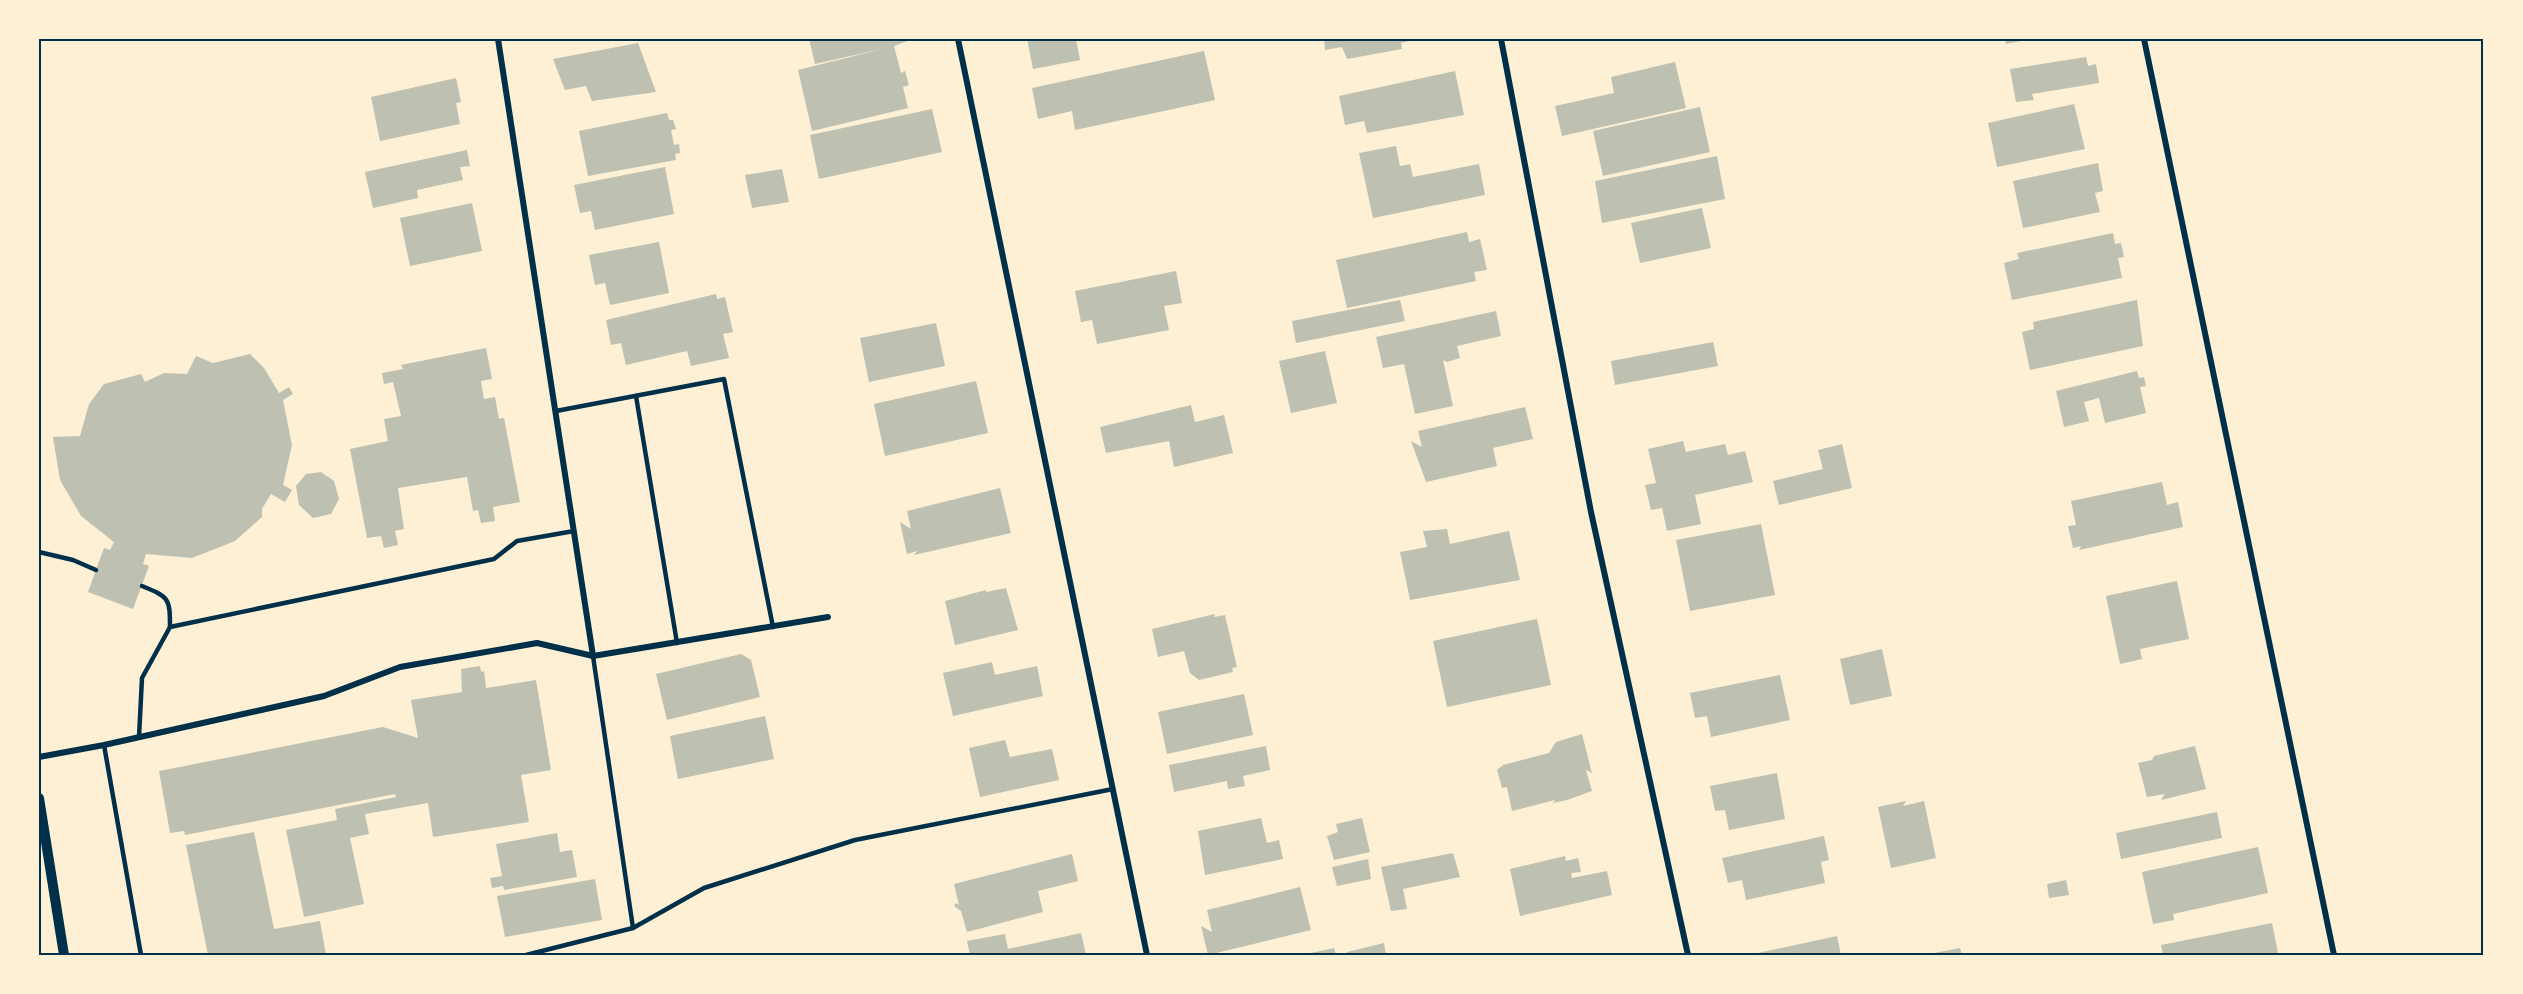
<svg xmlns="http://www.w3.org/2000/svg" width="2523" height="994" font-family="Georgia,serif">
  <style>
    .building { fill: #bec0b2 }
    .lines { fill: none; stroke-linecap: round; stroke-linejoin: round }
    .service { stroke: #003049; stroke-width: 4.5 }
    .minor { stroke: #003049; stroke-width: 6 }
    .tertiary { stroke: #003049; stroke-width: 10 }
    .neatline { fill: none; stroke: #003049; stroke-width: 2 }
  </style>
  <rect width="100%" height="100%" fill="#fdf0d5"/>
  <g class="building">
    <path d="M809,39H913L894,46L901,73L905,71L909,85L903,87L908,108L812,131L798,70L886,48L815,64Z"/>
    <path d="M1027,39H1076L1080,60L1033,69Z"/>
    <path d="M1324,39H1414V40L1401,43L1402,49L1347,59L1342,47L1325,50Z"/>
    <path d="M2005,39H2026V40L2006,44Z"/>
    <path d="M638,43L656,92L592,101L586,86L565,90L553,59Z"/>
    <path d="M1204,51L1215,100L1075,130L1072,111L1038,119L1032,88Z"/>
    <path d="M2086,57L2088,66L2096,64L2099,83L2032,94L2034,100L2016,102L2010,69Z"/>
    <path d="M1675,62L1686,108L1562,136L1555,106L1614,93L1611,77Z"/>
    <path d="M1455,71L1464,115L1367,133L1364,121L1345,125L1339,96Z"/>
    <path d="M456,78L461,102L456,103L460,124L380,141L371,97Z"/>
    <path d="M2074,104L2085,149L1997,167L1988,123Z"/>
    <path d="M1700,107L1710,152L1603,176L1593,131Z"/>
    <path d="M932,109L942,152L819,179L810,135Z"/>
    <path d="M667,113L669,120H673L676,129L671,130L674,145L679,144L680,153L675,154L676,160L588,176L579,131Z"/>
    <path d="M1396,146L1400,166L1410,164L1413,177L1479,164L1485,195L1373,218L1359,153Z"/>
    <path d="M467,150L470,166L460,167L463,180L417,190L418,198L373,208L365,172Z"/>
    <path d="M1717,156L1725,199L1602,223L1595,181Z"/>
    <path d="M2098,163L2103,191L2095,193L2100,212L2023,228L2013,181Z"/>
    <path d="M665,167L674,214L595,230L591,211L580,213L574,185Z"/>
    <path d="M782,169L789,202L752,208L745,175Z"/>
    <path d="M472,203L482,251L410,266L400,218Z"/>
    <path d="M1702,208L1711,248L1640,263L1631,223Z"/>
    <path d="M1467,232L1469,242L1480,239L1487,270L1474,272L1476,281L1347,308L1336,260Z"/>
    <path d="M2113,233L2115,244L2121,243L2124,257L2118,258L2122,278L2012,300L2004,263L2019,259L2017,253Z"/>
    <path d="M659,242L669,293L610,305L605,283L595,285L589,255Z"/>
    <path d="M1176,271L1182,303L1164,306L1169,330L1097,344L1092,320L1081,322L1075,291Z"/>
    <path d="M716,294L717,299L725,297L733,332L723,334L729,358L691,366L687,351L626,365L621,343L611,345L606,320Z"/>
    <path d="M1400,300L1405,321L1296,343L1292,321Z"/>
    <path d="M2137,300L2143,346L2030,370L2022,332L2034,329L2033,322Z"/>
    <path d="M1496,311L1501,336L1457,346L1460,358L1447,362L1443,360L1453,406L1415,414L1404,364L1383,368L1376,337Z"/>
    <path d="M936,323L945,366L869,382L860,338Z"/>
    <path d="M1713,342L1718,366L1615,385L1611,361Z"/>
    <path d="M486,348L492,379L481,381L484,399L495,397L499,419L504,418L520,502L493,507L495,521L481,523L478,510L473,511L467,477L398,488L404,529L395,531L398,545L384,548L381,536L367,538L350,449L388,441L384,419L401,416L393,382L384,384L382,373L403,369L401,365Z"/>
    <path d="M1325,351L1337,403L1291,413L1279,361Z"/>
    <path d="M250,354L264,368L279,393L289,387L293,394L283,400L292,445L283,485L292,490L285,502L271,494L262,509V517L235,541L192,558L146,554L143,564L149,566L133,609L88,592L104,548L110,550L114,542L81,516L60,480L53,437L80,436L89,404L104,384L141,374L145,382L164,373L187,374L196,356L213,363Z"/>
    <path d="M2137,371L2139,378L2144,377L2146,386L2140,387L2146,413L2105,423L2099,398L2084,402L2089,421L2064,427L2056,391Z"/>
    <path d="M976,381L988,433L885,456L874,404Z"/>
    <path d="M1191,405L1195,422L1224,415L1233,453L1174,467L1169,441L1106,453L1100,427Z"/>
    <path d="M1525,407L1533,439L1493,448L1497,466L1426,482L1411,441L1422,447L1418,431Z"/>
    <path d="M1683,441L1686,452L1725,444L1728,455L1745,451L1753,482L1695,495L1701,524L1667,531L1662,508L1651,510L1645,485L1656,483L1648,449Z"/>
    <path d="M1842,444L1852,488L1779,505L1773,481L1823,469L1818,450Z"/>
    <path d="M321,472L334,481L339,499L331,514L313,518L299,505L296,486L306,474Z"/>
    <path d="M2162,482L2167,505L2178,502L2183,527L2079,550L2081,546L2073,548L2068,526L2076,525L2071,501Z"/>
    <path d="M1000,488L1011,533L914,555L917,551L907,554L900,522L911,529L907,511Z"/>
    <path d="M1761,524L1775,595L1690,611L1676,540Z"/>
    <path d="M1447,529L1450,544L1509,531L1520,580L1410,600L1400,552L1427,547L1423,531Z"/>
    <path d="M2177,581L2189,639L2140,649L2142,659L2120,664L2106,596Z"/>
    <path d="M1006,588L1018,630L955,645L945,601L986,590V592Z"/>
    <path d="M1215,614L1214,617L1225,615L1237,667L1232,668L1233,672L1199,680L1190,673L1184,651L1158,657L1152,629Z"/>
    <path d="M1537,619L1551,685L1447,707L1433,641Z"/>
    <path d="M1882,649L1892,696L1850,705L1840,659Z"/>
    <path d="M741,654L751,660L760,697L667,720L656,674Z"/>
    <path d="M992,662L995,675L1037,666L1043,696L953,716L943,673Z"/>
    <path d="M480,666L481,672L484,671L486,688L536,680L551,770L521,775L529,822L433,837L428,803L365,814L369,834L350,838L364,904L304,917L286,830L337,820L335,809L396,797L395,794L185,835L184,831L170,833L159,771L383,727L418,738L411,700L462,692L461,669Z"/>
    <path d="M1780,675L1790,720L1711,737L1707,716L1695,718L1690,693Z"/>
    <path d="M1244,694L1253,735L1167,754L1158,712Z"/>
    <path d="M765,716L774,759L678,779L670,736Z"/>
    <path d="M1582,734L1592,773L1586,770L1592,791L1567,800L1553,803L1555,800L1512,811L1507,787L1502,788L1497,770L1503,765L1549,753L1556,742Z"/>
    <path d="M1005,740L1010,757L1052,749L1059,780L980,797L969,748Z"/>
    <path d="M1266,746L1270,770L1243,776L1245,786L1228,789L1227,781L1174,792L1169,765Z"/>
    <path d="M2195,746L2206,789L2161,800L2165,794L2147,797L2138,763L2152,760L2154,756Z"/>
    <path d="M1777,773L1785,819L1729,830L1725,810L1715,811L1710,786Z"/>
    <path d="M1906,801L1903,806L1924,801L1936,858L1891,868L1878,807Z"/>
    <path d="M2217,812L2222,838L2121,859L2116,833Z"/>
    <path d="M1261,818L1267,843L1279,840L1283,859L1205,875L1198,831Z"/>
    <path d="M1362,818L1370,852L1334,860L1327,836L1338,832L1336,824Z"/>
    <path d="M254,832L274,929L320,921L326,955H208L186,845Z"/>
    <path d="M557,833L560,852L572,850L577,877L504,890L503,886L492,888L490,878L502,876L496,844Z"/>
    <path d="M1824,836L1829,860L1821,862L1825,883L1746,900L1742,880L1728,883L1722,858Z"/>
    <path d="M2258,847L2268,893L2173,914L2174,920L2153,924L2142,872Z"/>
    <path d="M1453,853L1460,877L1403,889L1407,909L1391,911L1381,867Z"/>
    <path d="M1072,854L1078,881L1038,891L1043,912L967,932L961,911L954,906L956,903L959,905L954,884Z"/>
    <path d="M1565,856L1566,861L1578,858L1581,872L1571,873L1572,878L1607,871L1612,895L1520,916L1510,869Z"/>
    <path d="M1368,859L1371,879L1337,886L1332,867Z"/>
    <path d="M595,879L602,920L505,937L497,896Z"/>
    <path d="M2066,880L2069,895L2049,898L2047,884Z"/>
    <path d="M1300,887L1311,930L1208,955L1201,926L1212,932L1207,910Z"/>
    <path d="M2272,923L2278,953L2266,955H2163L2161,945Z"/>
    <path d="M1081,933L1086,955H970L967,941L1005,934L1008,949Z"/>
    <path d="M1837,936L1841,955H1751L1758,953Z"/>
    <path d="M1384,943L1386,955H1348L1347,952Z"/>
    <path d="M1334,948L1336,955H1306V954Z"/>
    <path d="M1960,948L1962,955H1930L1929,954Z"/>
  </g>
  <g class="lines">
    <g class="service">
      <path d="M636,396L677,643"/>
      <path d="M556,411L724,379L773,627"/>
      <path d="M39,552L73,560L96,570"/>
      <path d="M142,586C169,597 170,598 170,627"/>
      <path d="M593,656L633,928"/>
      <path d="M139,737L142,678L170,627L494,559L517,541L574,531"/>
      <path d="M104,745L141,955"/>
      <path d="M526,955L633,928L704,888L855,840L1113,789"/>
    </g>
    <g class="minor">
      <path d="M498,39L593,656"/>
      <path d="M958,39L1147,955"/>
      <path d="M1501,39L1591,512L1688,955"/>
      <path d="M2144,39L2334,955"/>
      <path d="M39,757L104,745L324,696L400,667L537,643L593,656L828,617"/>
    </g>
    <path class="tertiary" d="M39,798L64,955"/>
  </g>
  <rect width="2523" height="994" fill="none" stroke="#fdf0d5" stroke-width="81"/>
  <rect x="40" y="40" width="2442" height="914" class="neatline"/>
</svg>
